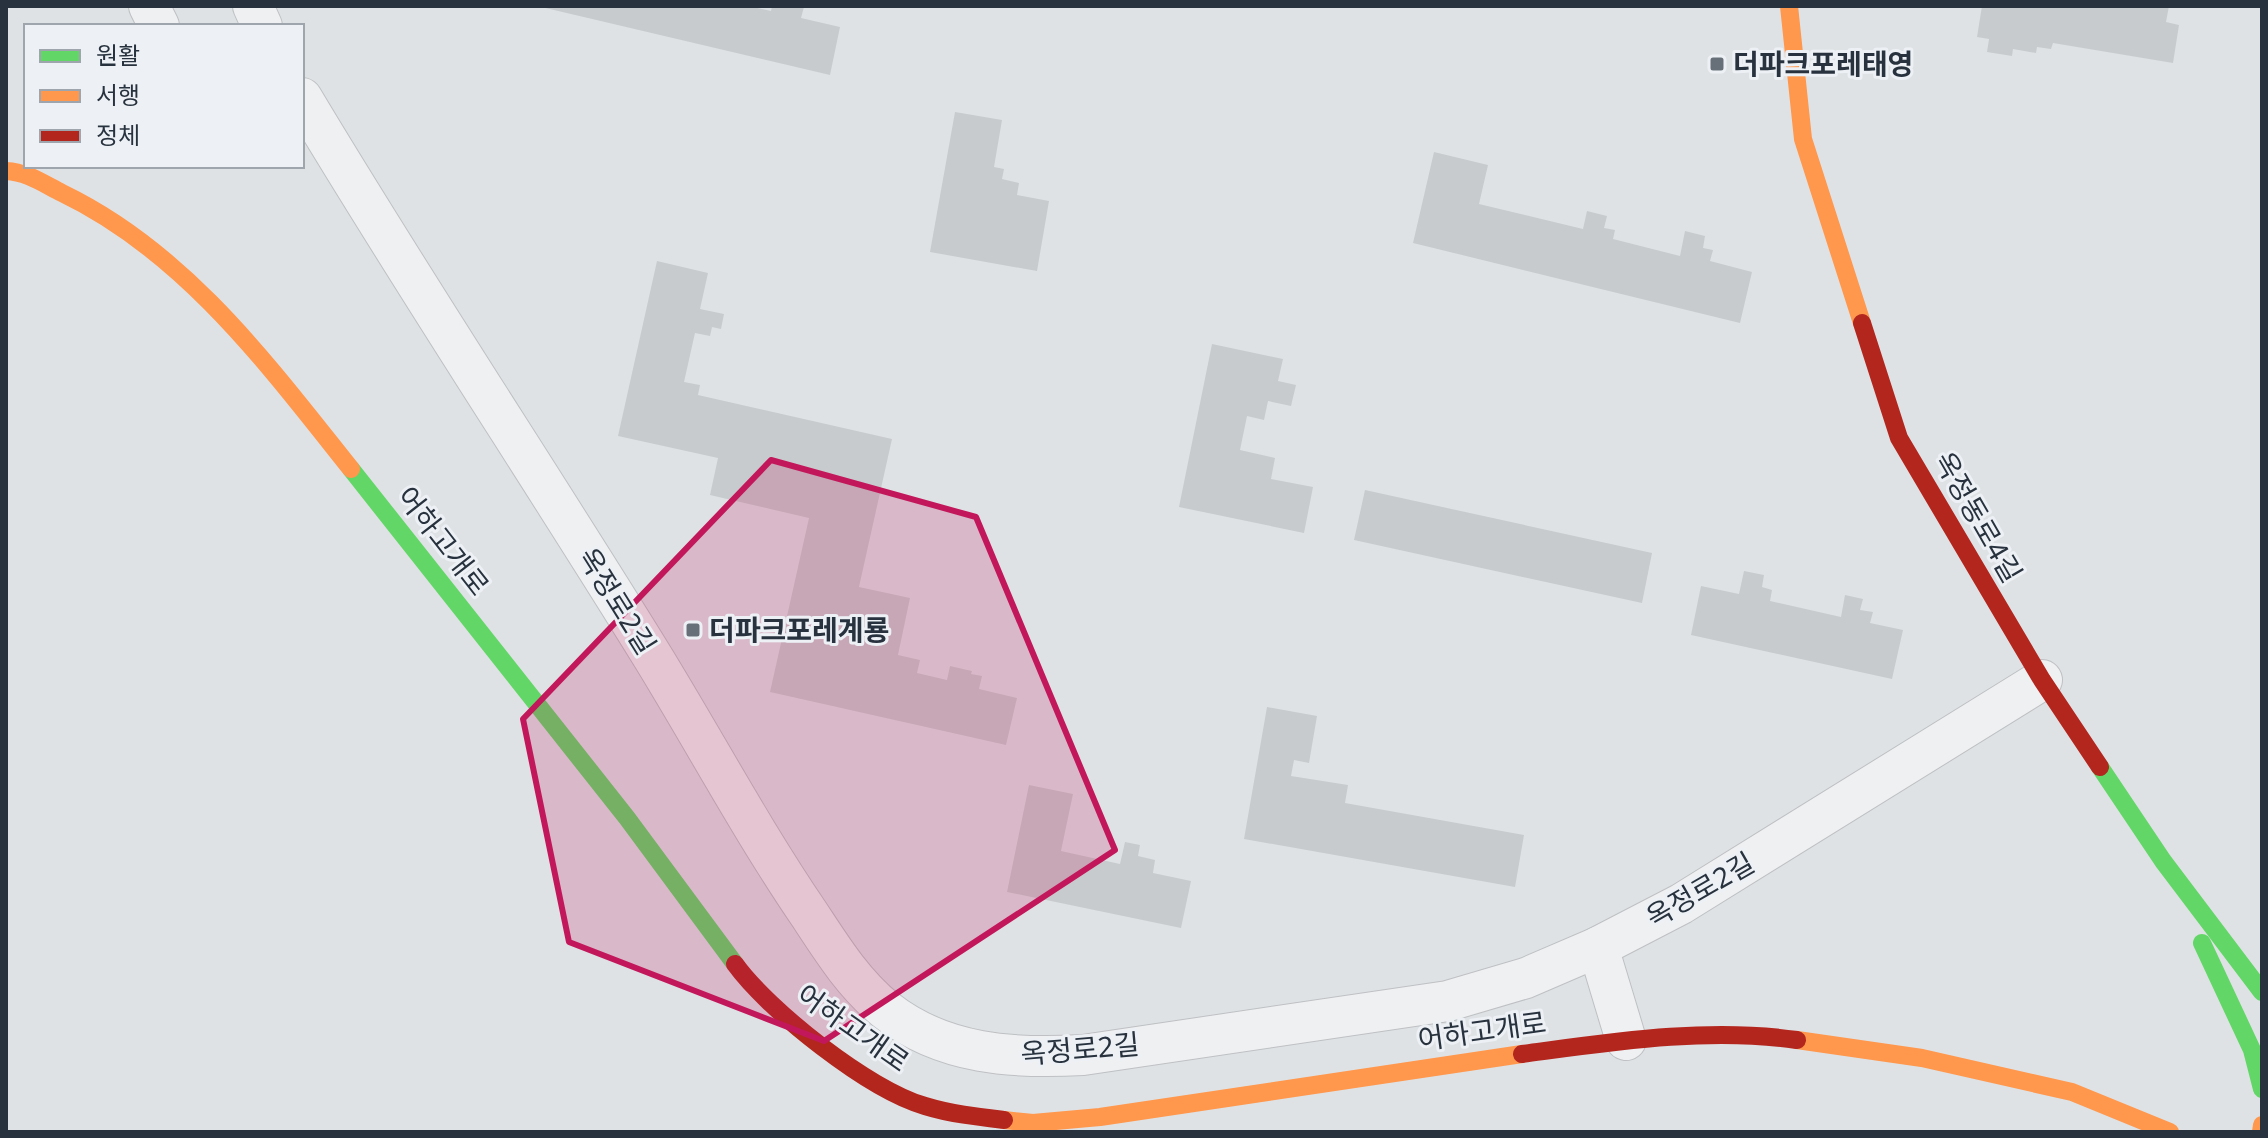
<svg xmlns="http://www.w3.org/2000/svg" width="2268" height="1138" font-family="'Noto Sans','Noto Sans KR',sans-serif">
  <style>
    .building { fill: #c8cbcd }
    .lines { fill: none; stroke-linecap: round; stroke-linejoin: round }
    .street-casing { stroke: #bec0c3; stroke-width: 42 }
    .street { stroke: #eff0f2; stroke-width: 40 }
    .fast { stroke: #63d668; stroke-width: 18 }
    .slow { stroke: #ff974d; stroke-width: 18 }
    .jam { stroke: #b3261e; stroke-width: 18 }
    .marked { fill: #c2185b; fill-opacity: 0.2; stroke: #c2185b; stroke-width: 6; stroke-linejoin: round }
    .poi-dot { fill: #677078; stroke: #edf1f5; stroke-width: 3 }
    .labels { text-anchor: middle; stroke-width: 6; stroke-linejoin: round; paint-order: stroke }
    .poi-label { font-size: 28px; font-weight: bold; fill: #27323e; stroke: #edf1f5; text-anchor: start }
    .street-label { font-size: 28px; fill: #27323e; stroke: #edf1f5 }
  </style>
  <rect width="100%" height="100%" fill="#dfe2e5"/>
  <g class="building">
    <path d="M537,6H749L771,11L772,6H799L804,7L801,18L840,27L830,75Z"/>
    <path d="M1982,6H2169L2166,22L2179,25L2173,63L2053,43L2051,49L2037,47L2036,53L2013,49L2012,56L1987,52L1989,39L1977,37Z"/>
    <path d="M955,112L1002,120L994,167L1004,169L1002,179L1019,183L1017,195L1049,201L1037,271L930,252Z"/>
    <path d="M1434,152L1488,165L1479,204L1583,229L1587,211L1607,216L1604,228L1615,230L1613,239L1680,256L1685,231L1705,236L1703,248L1713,250L1710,261L1752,272L1740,323L1413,243Z"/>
    <path d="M657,261L708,273L700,309L724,314L721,329L712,327L710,336L695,333L684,382L700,385L698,395L892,439L859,587L910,598L898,655L920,660L917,673L947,680L950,666L972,671L971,674L982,676L979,689L1017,698L1006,745L770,692L809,518L710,495L718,458L618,436Z"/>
    <path d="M1212,344L1283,359L1278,381L1296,385L1291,406L1268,401L1264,420L1247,416L1240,450L1275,458L1271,479L1313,487L1304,533L1179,507Z"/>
    <path d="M1365,490L1652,553L1642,603L1354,540Z"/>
    <path d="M1744,571L1764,575L1762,587L1772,590L1770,601L1841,617L1845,595L1863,599L1860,610L1873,612L1870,623L1903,630L1892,679L1691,635L1701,586L1739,594Z"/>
    <path d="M1267,707L1317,716L1309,763L1294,760L1291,776L1348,785L1345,803L1524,835L1515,887L1244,839Z"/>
    <path d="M1029,785L1073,794L1061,851L1120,864L1125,842L1140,845L1138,856L1155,860L1153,873L1191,881L1181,928L1007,892Z"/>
  </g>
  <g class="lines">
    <g class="street-casing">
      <g id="street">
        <path d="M149,6L159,26"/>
        <path d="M253,6L262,26"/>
        <path d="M302,98C415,287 538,471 654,659C706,744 753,832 809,914C832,949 853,983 886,1010C943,1055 1014,1059 1083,1055L1448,1001L1526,978L1598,947L1681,904L2042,680"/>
        <path d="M1598,947L1626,1040"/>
      </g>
    </g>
    <use href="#street" class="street"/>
    <g class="fast">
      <path d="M351,469L627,818L735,964"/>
      <path d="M2100,767L2163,861L2262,992"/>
      <path d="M2202,943L2252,1050L2262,1089"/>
    </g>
    <g class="slow">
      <path d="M1789,6L1803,139L1862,323"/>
      <path d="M6,171C27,172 44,184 62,193C185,252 268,365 351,469"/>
      <path d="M1797,1040L1922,1058L2072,1092L2170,1132"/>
      <path d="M1004,1120L1033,1123L1100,1117L1522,1054"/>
      <path d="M2261,1132L2262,1125"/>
    </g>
    <g class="jam">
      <path d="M1862,323L1899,438L2042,680L2100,767"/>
      <path d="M735,964C769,1011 869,1090 925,1106C951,1114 978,1117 1004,1120"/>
      <path d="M1522,1054C1612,1042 1707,1027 1797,1040"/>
    </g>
  </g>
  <path class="marked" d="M771,460L976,517L1115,850L824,1041L569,942L523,719Z"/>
  <g class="poi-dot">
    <rect x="1709" y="56" width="16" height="16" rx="4"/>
    <rect x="685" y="622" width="16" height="16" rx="4"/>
  </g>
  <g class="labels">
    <g class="poi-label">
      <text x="1733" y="74">더파크포레태영</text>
      <text x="709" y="640">더파크포레계룡</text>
    </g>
    <g class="street-label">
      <text transform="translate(1978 517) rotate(60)" y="10">옥정동로4길</text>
      <text transform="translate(443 541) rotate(52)" y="10">어하고개로</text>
      <text transform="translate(617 601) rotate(58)" y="10">옥정로2길</text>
      <text transform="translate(1700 890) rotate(-30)" y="10">옥정로2길</text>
      <text transform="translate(853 1028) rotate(35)" y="10">어하고개로</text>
      <text transform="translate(1482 1031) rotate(-8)" y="10">어하고개로</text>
      <text transform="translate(1080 1049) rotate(-5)" y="10">옥정로2길</text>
    </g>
  </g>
  <rect width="2268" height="1138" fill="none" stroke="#27323e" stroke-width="16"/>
  <rect x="24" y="24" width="280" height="144" fill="#edf1f5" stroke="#9ea5ac" stroke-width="2"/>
  <rect x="40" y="50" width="40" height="12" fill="#63d668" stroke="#9ea5ac" stroke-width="2"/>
  <text x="96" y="64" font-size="24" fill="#27323e">원활</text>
  <rect x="40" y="90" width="40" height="12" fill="#ff974d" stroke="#9ea5ac" stroke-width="2"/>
  <text x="96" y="104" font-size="24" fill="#27323e">서행</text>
  <rect x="40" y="130" width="40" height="12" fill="#b3261e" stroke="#9ea5ac" stroke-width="2"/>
  <text x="96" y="144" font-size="24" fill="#27323e">정체</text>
</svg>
